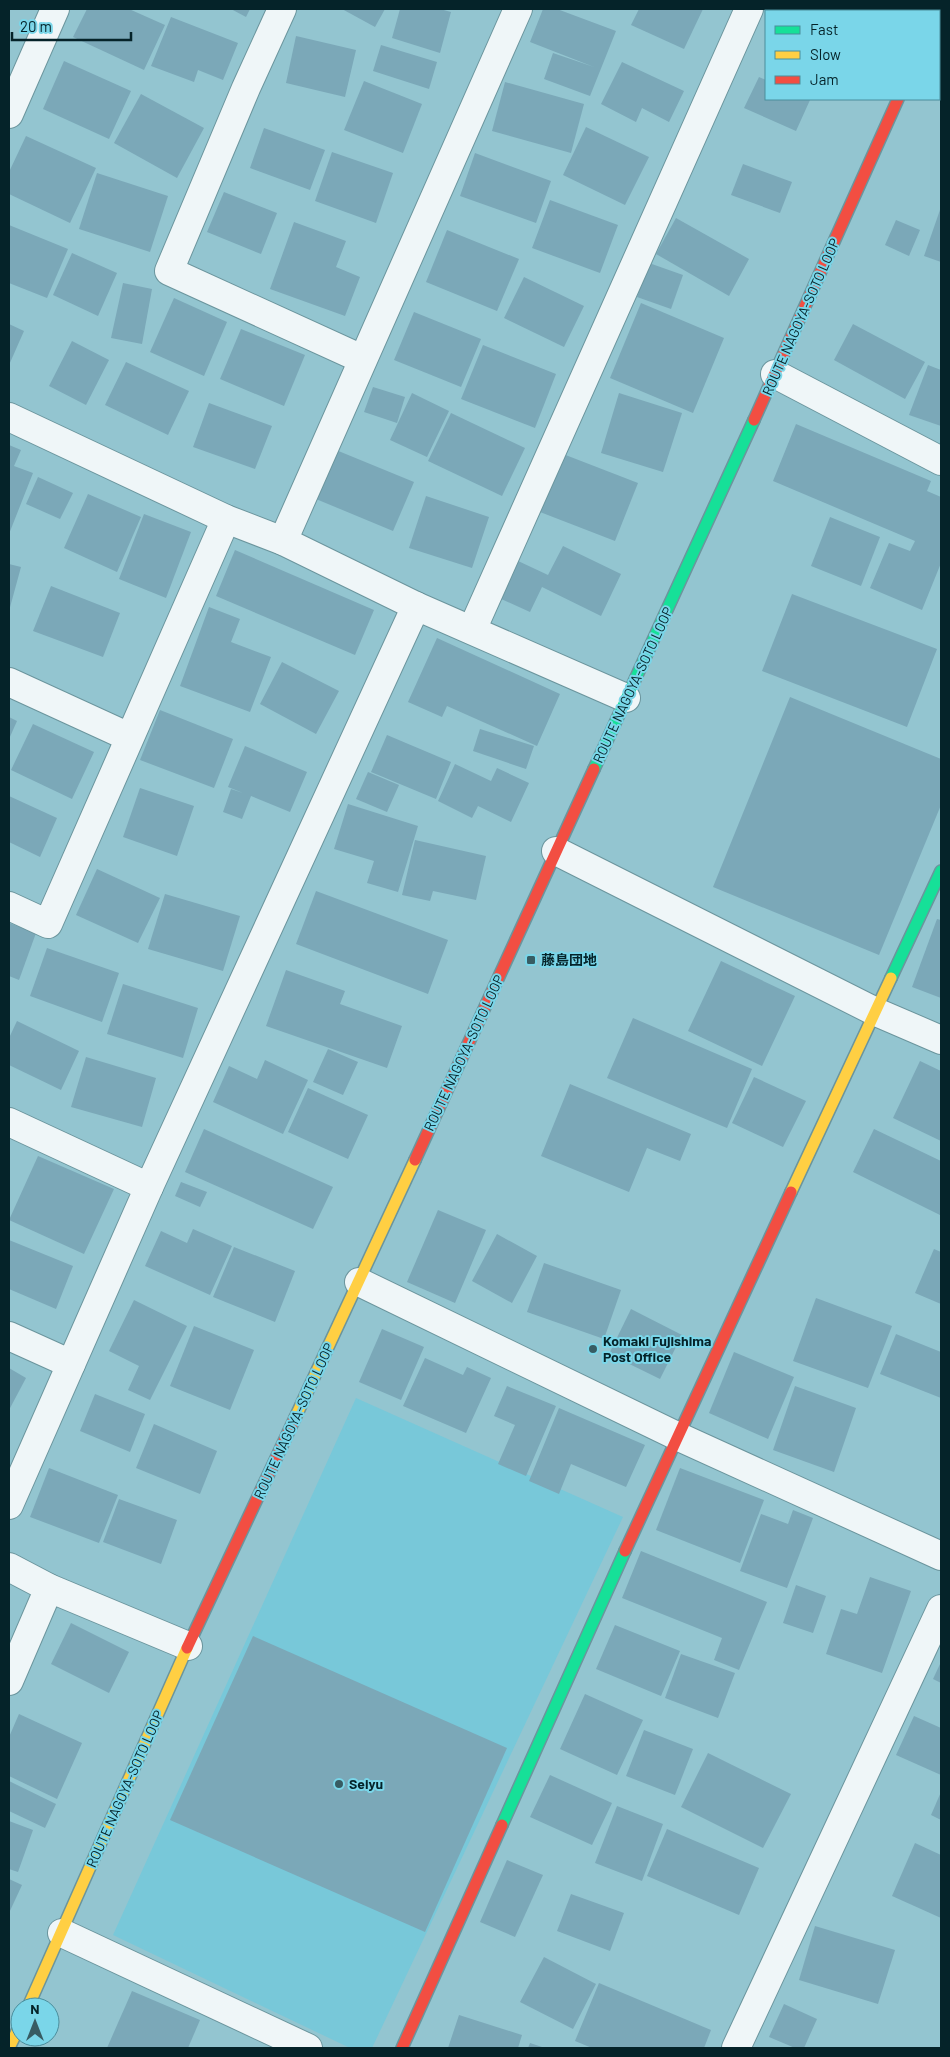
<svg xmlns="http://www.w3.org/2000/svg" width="950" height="2057" font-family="Barlow,'Noto Sans JP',sans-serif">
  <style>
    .built { fill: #78c8d9 }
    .building { fill: #7ba8b8 }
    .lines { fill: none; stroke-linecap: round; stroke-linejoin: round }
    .street-casing { stroke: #6b959d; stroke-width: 30 }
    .fast-casing { stroke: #6b959d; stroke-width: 14 }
    .slow-casing { stroke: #6b959d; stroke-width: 14 }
    .jam-casing { stroke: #6b959d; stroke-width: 14 }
    .street { stroke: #eff6f8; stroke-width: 28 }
    .fast { stroke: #16e098; stroke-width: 11 }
    .slow { stroke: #ffcf43; stroke-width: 11 }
    .jam { stroke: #f24e42; stroke-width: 11 }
    .poi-dot { fill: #375c63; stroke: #7ad6e9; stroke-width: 2 }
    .labels { text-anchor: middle; stroke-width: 4; stroke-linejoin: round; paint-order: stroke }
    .street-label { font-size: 14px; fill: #052329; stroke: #7ad6e9 }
    .poi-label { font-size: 14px; font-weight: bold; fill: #052329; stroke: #7ad6e9; text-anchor: start }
  </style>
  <rect width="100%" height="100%" fill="#93c5d0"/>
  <path class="built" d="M356,1398L623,1517L372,2048H350L113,1935Z"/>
  <g class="building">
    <path d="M87,9H129L165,25L144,70L73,37Z"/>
    <path d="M231,9H250L246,17Z"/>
    <path d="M342,9H385L375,27Z"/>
    <path d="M400,9H440L451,12L440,53L392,38Z"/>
    <path d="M543,9H557L616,31L590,96L544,79L553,53L594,67L530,42Z"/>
    <path d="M639,9H703L684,49L631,25Z"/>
    <path d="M786,9H816L822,11H785Z"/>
    <path d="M171,17L238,43L223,80L198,70L194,82L151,66Z"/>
    <path d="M296,36L356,50L345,97L286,83Z"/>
    <path d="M381,45L437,62L429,89L373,71Z"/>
    <path d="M64,61L131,91L109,139L43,109Z"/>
    <path d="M622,62L684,91L669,122L642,108L636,122L601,104Z"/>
    <path d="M759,77L766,80V99L810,100L796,131L744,108Z"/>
    <path d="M364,81L422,104L403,153L344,130Z"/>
    <path d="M505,82L584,104L571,153L492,131Z"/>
    <path d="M141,94L204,128L177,178L114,143Z"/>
    <path d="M586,127L649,157L625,205L563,175Z"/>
    <path d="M264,128L325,150L310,190L250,168Z"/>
    <path d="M26,136L96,168L70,223L9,194V172Z"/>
    <path d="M332,152L393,173L376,223L315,201Z"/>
    <path d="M475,153L551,181L536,223L460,196Z"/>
    <path d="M743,164L792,182L780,213L731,195Z"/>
    <path d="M97,173L168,196L150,252L79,229Z"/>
    <path d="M224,192L277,213L261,254L207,232Z"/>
    <path d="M550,200L618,225L600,273L532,248Z"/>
    <path d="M941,207V262L924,256Z"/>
    <path d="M676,218L749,259L729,296L656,254Z"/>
    <path d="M896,220L920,230L909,256L885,245Z"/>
    <path d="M294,222L346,241L336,267L360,277L345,316L270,289Z"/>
    <path d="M9,225L68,249L47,298L9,283Z"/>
    <path d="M447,230L519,259L497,311L426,282Z"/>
    <path d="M72,253L117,273L98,316L53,295Z"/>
    <path d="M649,263L683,275L671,309L637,297Z"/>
    <path d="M524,277L584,306L564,347L504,318Z"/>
    <path d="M123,283L152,289L142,344L111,338Z"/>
    <path d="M174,298L227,322L204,376L150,352Z"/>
    <path d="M641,303L724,338L693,413L610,378Z"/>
    <path d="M414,312L481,339L461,387L394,360Z"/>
    <path d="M9,324L24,331L9,365Z"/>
    <path d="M853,324L925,362L905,399L834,360Z"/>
    <path d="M241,329L305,355L284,406L220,379Z"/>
    <path d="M72,341L109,360L86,405L49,386Z"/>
    <path d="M483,345L556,374L535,428L461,399Z"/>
    <path d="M126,362L189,391L168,435L105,405Z"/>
    <path d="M928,365L941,370V426L909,415Z"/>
    <path d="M373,387L405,397L397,423L364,412Z"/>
    <path d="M412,393L449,411L427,457L390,440Z"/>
    <path d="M619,393L682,413L663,472L601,453Z"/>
    <path d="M209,403L272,426L255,469L193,447Z"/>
    <path d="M451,413L525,448L502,496L428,461Z"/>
    <path d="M796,424L931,481L927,491L941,497V563L922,610L870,588L889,543L910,551L915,541L773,481Z"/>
    <path d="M9,445L21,450L14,466L33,473L9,534Z"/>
    <path d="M336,450L414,482L393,531L316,499Z"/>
    <path d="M563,454L638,483L615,541L540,512Z"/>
    <path d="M38,477L73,493L60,519L26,504Z"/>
    <path d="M88,494L141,517L117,572L64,548Z"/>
    <path d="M426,496L489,517L472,568L409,548Z"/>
    <path d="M144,514L191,532L166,598L119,579Z"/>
    <path d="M830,517L880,537L861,586L811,566Z"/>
    <path d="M563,546L621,574L601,616L542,587L530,612L499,598L516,560L548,575Z"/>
    <path d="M235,550L374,610L355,655L216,596Z"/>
    <path d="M9,564L21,567L9,611Z"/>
    <path d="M51,586L120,613L103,657L33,631Z"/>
    <path d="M792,594L937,649L907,727L762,671Z"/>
    <path d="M209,607L240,619L231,642L271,657L250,712L180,686Z"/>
    <path d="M437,638L560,694L537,746L447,706L442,717L408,702Z"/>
    <path d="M282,662L339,691L316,734L260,704Z"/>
    <path d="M790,697L941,759V805L879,955L713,887Z"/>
    <path d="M160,710L233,739L214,788L140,760Z"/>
    <path d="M9,717L17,721L9,739Z"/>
    <path d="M33,724L94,752L72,799L11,770Z"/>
    <path d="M480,729L534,746L526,769L473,751Z"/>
    <path d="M387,735L451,762L436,799L371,772Z"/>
    <path d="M245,746L307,772L290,812L251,796L242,819L223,812L231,789L243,793L228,787Z"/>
    <path d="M455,764L491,781L497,768L529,783L511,822L478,806L472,818L438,801Z"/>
    <path d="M368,772L399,785L387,812L356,799Z"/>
    <path d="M140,788L194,806L177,856L123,837Z"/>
    <path d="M9,796L57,818L40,857L9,842Z"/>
    <path d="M348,804L418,826L398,892L367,883L374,861L334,849Z"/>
    <path d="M415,840L486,856L476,900L433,891L430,901L402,895Z"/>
    <path d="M97,869L160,898L138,943L76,915Z"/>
    <path d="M316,891L448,940L428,994L296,944Z"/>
    <path d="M165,894L240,916L223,971L148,949Z"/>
    <path d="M937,919L941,920V998L912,987Z"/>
    <path d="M9,923L36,933L19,980L9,976Z"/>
    <path d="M47,948L119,973L102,1022L30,996Z"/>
    <path d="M721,961L795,996L762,1066L688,1031Z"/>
    <path d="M286,970L345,991L340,1004L402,1026L387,1068L266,1026Z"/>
    <path d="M123,984L198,1008L183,1058L107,1034Z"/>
    <path d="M633,1018L752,1069L727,1128L607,1078Z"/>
    <path d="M17,1021L79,1051L61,1090L9,1065V1038Z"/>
    <path d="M328,1049L358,1062L343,1095L313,1082Z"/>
    <path d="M86,1057L156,1078L142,1127L71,1107Z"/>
    <path d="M265,1060L308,1080L283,1134L213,1102L229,1066L257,1079Z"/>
    <path d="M920,1061L941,1071V1141L893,1118Z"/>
    <path d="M754,1077L806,1101L783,1147L732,1123Z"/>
    <path d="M570,1084L691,1134L680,1161L647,1148L629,1192L541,1156Z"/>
    <path d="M308,1088L368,1115L348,1159L288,1132Z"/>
    <path d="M204,1129L333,1187L313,1229L185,1172Z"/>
    <path d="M874,1129L941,1161L940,1215L853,1172Z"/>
    <path d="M38,1156L114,1189L84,1254L9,1220Z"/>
    <path d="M181,1182L207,1192L200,1207L175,1196Z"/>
    <path d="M438,1210L486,1230L455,1303L407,1282Z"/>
    <path d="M193,1229L232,1246L210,1295L145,1266L161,1231L187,1243Z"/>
    <path d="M497,1234L537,1256L512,1303L472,1281Z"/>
    <path d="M9,1240L73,1266L56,1309L9,1289Z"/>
    <path d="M234,1247L295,1271L275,1322L213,1297Z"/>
    <path d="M934,1249L941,1252V1304L915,1293Z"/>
    <path d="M544,1263L621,1290L604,1339L527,1312Z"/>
    <path d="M816,1298L892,1326L868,1388L793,1361Z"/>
    <path d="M134,1300L187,1326L150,1400L128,1390L139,1366L109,1351Z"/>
    <path d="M631,1309L682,1335L660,1379L609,1354Z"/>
    <path d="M194,1326L254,1350L230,1410L170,1386Z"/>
    <path d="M382,1329L424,1347L401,1400L359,1382Z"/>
    <path d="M896,1334L941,1352V1398L880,1374Z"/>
    <path d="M734,1352L794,1377L768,1439L709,1413Z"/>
    <path d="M425,1358L463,1375L467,1367L491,1378L466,1433L403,1406Z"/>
    <path d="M9,1368L26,1378L9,1410Z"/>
    <path d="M507,1386L556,1406L526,1476L498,1464L515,1425L494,1416Z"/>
    <path d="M795,1386L856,1408L834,1472L773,1450Z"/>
    <path d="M95,1394L145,1414L130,1452L80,1431Z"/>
    <path d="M559,1408L645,1445L626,1487L571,1464L559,1494L529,1481Z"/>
    <path d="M154,1424L217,1451L200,1494L136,1468Z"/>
    <path d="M49,1468L118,1495L99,1543L30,1517Z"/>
    <path d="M680,1468L764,1500L740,1563L656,1530Z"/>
    <path d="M119,1499L177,1520L161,1564L103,1542Z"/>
    <path d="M793,1510L813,1518L787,1588L740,1571L761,1514L788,1524Z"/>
    <path d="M641,1551L767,1602L739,1670L714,1660L722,1638L622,1598Z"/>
    <path d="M870,1577L911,1591L882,1673L826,1654L841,1609L857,1614Z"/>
    <path d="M796,1585L826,1596L813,1633L783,1623Z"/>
    <path d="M71,1623L129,1652L109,1693L51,1664Z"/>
    <path d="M615,1625L680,1651L661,1696L596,1669Z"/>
    <path d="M253,1636L507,1748L425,1932L170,1820Z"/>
    <path d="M681,1654L735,1673L718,1718L665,1698Z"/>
    <path d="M941,1662V1683L933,1679Z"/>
    <path d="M585,1694L643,1720L617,1775L560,1749Z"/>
    <path d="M19,1714L82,1743L57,1799L9,1776V1737Z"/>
    <path d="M914,1716L941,1728V1775L896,1755Z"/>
    <path d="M644,1730L693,1749L675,1795L626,1776Z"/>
    <path d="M708,1753L791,1794L763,1848L681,1807Z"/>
    <path d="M550,1775L612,1803L592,1845L530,1817Z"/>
    <path d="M9,1781L56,1804L45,1828L9,1811Z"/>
    <path d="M941,1792V1820L931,1815Z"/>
    <path d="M617,1806L663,1824L642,1881L595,1863Z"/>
    <path d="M9,1821L33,1830L18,1872L9,1869Z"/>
    <path d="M667,1829L759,1868L739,1915L647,1876Z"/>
    <path d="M915,1843L941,1855V1918L892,1896Z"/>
    <path d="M507,1860L543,1875L515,1937L480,1922Z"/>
    <path d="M9,1879L22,1885L9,1913Z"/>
    <path d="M571,1894L624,1913L610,1951L557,1931Z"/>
    <path d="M815,1926L895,1950L878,2004L799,1980Z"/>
    <path d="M544,1957L596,1984L573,2029L520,2002Z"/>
    <path d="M599,1983L711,2030L704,2048H592L575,2041Z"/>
    <path d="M132,1991L200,2020L188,2048H107Z"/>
    <path d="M784,2004L817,2019L804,2048H795L769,2037Z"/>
    <path d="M459,2015L522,2035L518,2048H448Z"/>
    <path d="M530,2043L545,2048H528Z"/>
  </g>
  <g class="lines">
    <g class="street-casing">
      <g id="street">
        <path d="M282,9L246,88L169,271L362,359"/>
        <path d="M9,114L55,9"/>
        <path d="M775,374L941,461"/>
        <path d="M9,417L226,519L283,541L416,606L626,698"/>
        <path d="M283,541L518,9"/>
        <path d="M472,630L749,9"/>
        <path d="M9,682L129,737"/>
        <path d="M556,851L876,1012L941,1040"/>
        <path d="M9,906L48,924L226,519"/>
        <path d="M9,1122L149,1187"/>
        <path d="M359,1282L677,1436L941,1556"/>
        <path d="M9,1336L71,1364"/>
        <path d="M9,1505L149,1187L416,606"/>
        <path d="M9,1567L49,1588L188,1646"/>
        <path d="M9,1681L49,1588"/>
        <path d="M62,1933L308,2048"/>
        <path d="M736,2048L941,1609"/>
      </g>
    </g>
    <g class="fast-casing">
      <g id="fast">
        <path d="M594,769L754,420"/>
        <path d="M891,978L941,871"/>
        <path d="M502,1825L625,1551"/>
      </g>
    </g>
    <g class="slow-casing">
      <g id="slow">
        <path d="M936,11L938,9"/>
        <path d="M791,1192L891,978"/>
        <path d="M295,1418L415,1160"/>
        <path d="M28,2007L187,1648"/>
        <path d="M9,2048L20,2025"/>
      </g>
    </g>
    <g class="jam-casing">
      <g id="jam">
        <path d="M754,420L898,99"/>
        <path d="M415,1160L594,769"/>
        <path d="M625,1551L791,1192"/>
        <path d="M187,1648L295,1418"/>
        <path d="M402,2048L502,1825"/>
      </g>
    </g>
    <use href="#street" class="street"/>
    <use href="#fast" class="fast"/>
    <use href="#slow" class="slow"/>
    <use href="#jam" class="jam"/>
  </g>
  <g class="poi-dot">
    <rect x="526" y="955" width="10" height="10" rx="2.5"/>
    <circle cx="593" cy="1349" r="5"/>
    <circle cx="339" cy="1784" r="5"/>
  </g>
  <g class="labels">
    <g class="street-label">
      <text transform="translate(801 317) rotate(-66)" y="5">ROUTE NAGOYA-SOTO LOOP</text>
      <text transform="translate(633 685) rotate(-65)" y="5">ROUTE NAGOYA-SOTO LOOP</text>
      <text transform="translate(464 1053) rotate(-65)" y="5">ROUTE NAGOYA-SOTO LOOP</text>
      <text transform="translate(294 1421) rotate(-65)" y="5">ROUTE NAGOYA-SOTO LOOP</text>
      <text transform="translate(125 1789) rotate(-66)" y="5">ROUTE NAGOYA-SOTO LOOP</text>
    </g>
    <g class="poi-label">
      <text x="541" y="965">藤島団地</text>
      <text x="603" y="1346">Komaki Fujishima<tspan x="603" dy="16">Post Office</tspan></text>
      <text x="349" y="1789">Seiyu</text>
    </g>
  </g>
  <rect width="950" height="2057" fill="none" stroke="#052329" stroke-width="20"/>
  <rect x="765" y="10" width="175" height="90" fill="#7ad6e9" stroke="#4b8e9c"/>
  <rect x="775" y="26" width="25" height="8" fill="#16e098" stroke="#4b8e9c"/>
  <text x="810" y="35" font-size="15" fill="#052329">Fast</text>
  <rect x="775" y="51" width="25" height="8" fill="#ffcf43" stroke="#4b8e9c"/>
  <text x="810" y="60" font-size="15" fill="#052329">Slow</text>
  <rect x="775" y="76" width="25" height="8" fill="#f24e42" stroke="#4b8e9c"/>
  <text x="810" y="85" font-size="15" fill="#052329">Jam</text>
  <g transform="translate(35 2022)"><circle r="24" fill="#7ad6e9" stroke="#4b8e9c"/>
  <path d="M0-4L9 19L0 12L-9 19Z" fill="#375c63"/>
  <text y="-8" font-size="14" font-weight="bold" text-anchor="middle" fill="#052329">N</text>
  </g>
  <path d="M12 32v8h119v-8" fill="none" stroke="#052329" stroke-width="2.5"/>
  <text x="20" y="32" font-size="15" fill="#052329" stroke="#7ad6e9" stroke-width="4" paint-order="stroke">20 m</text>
</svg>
